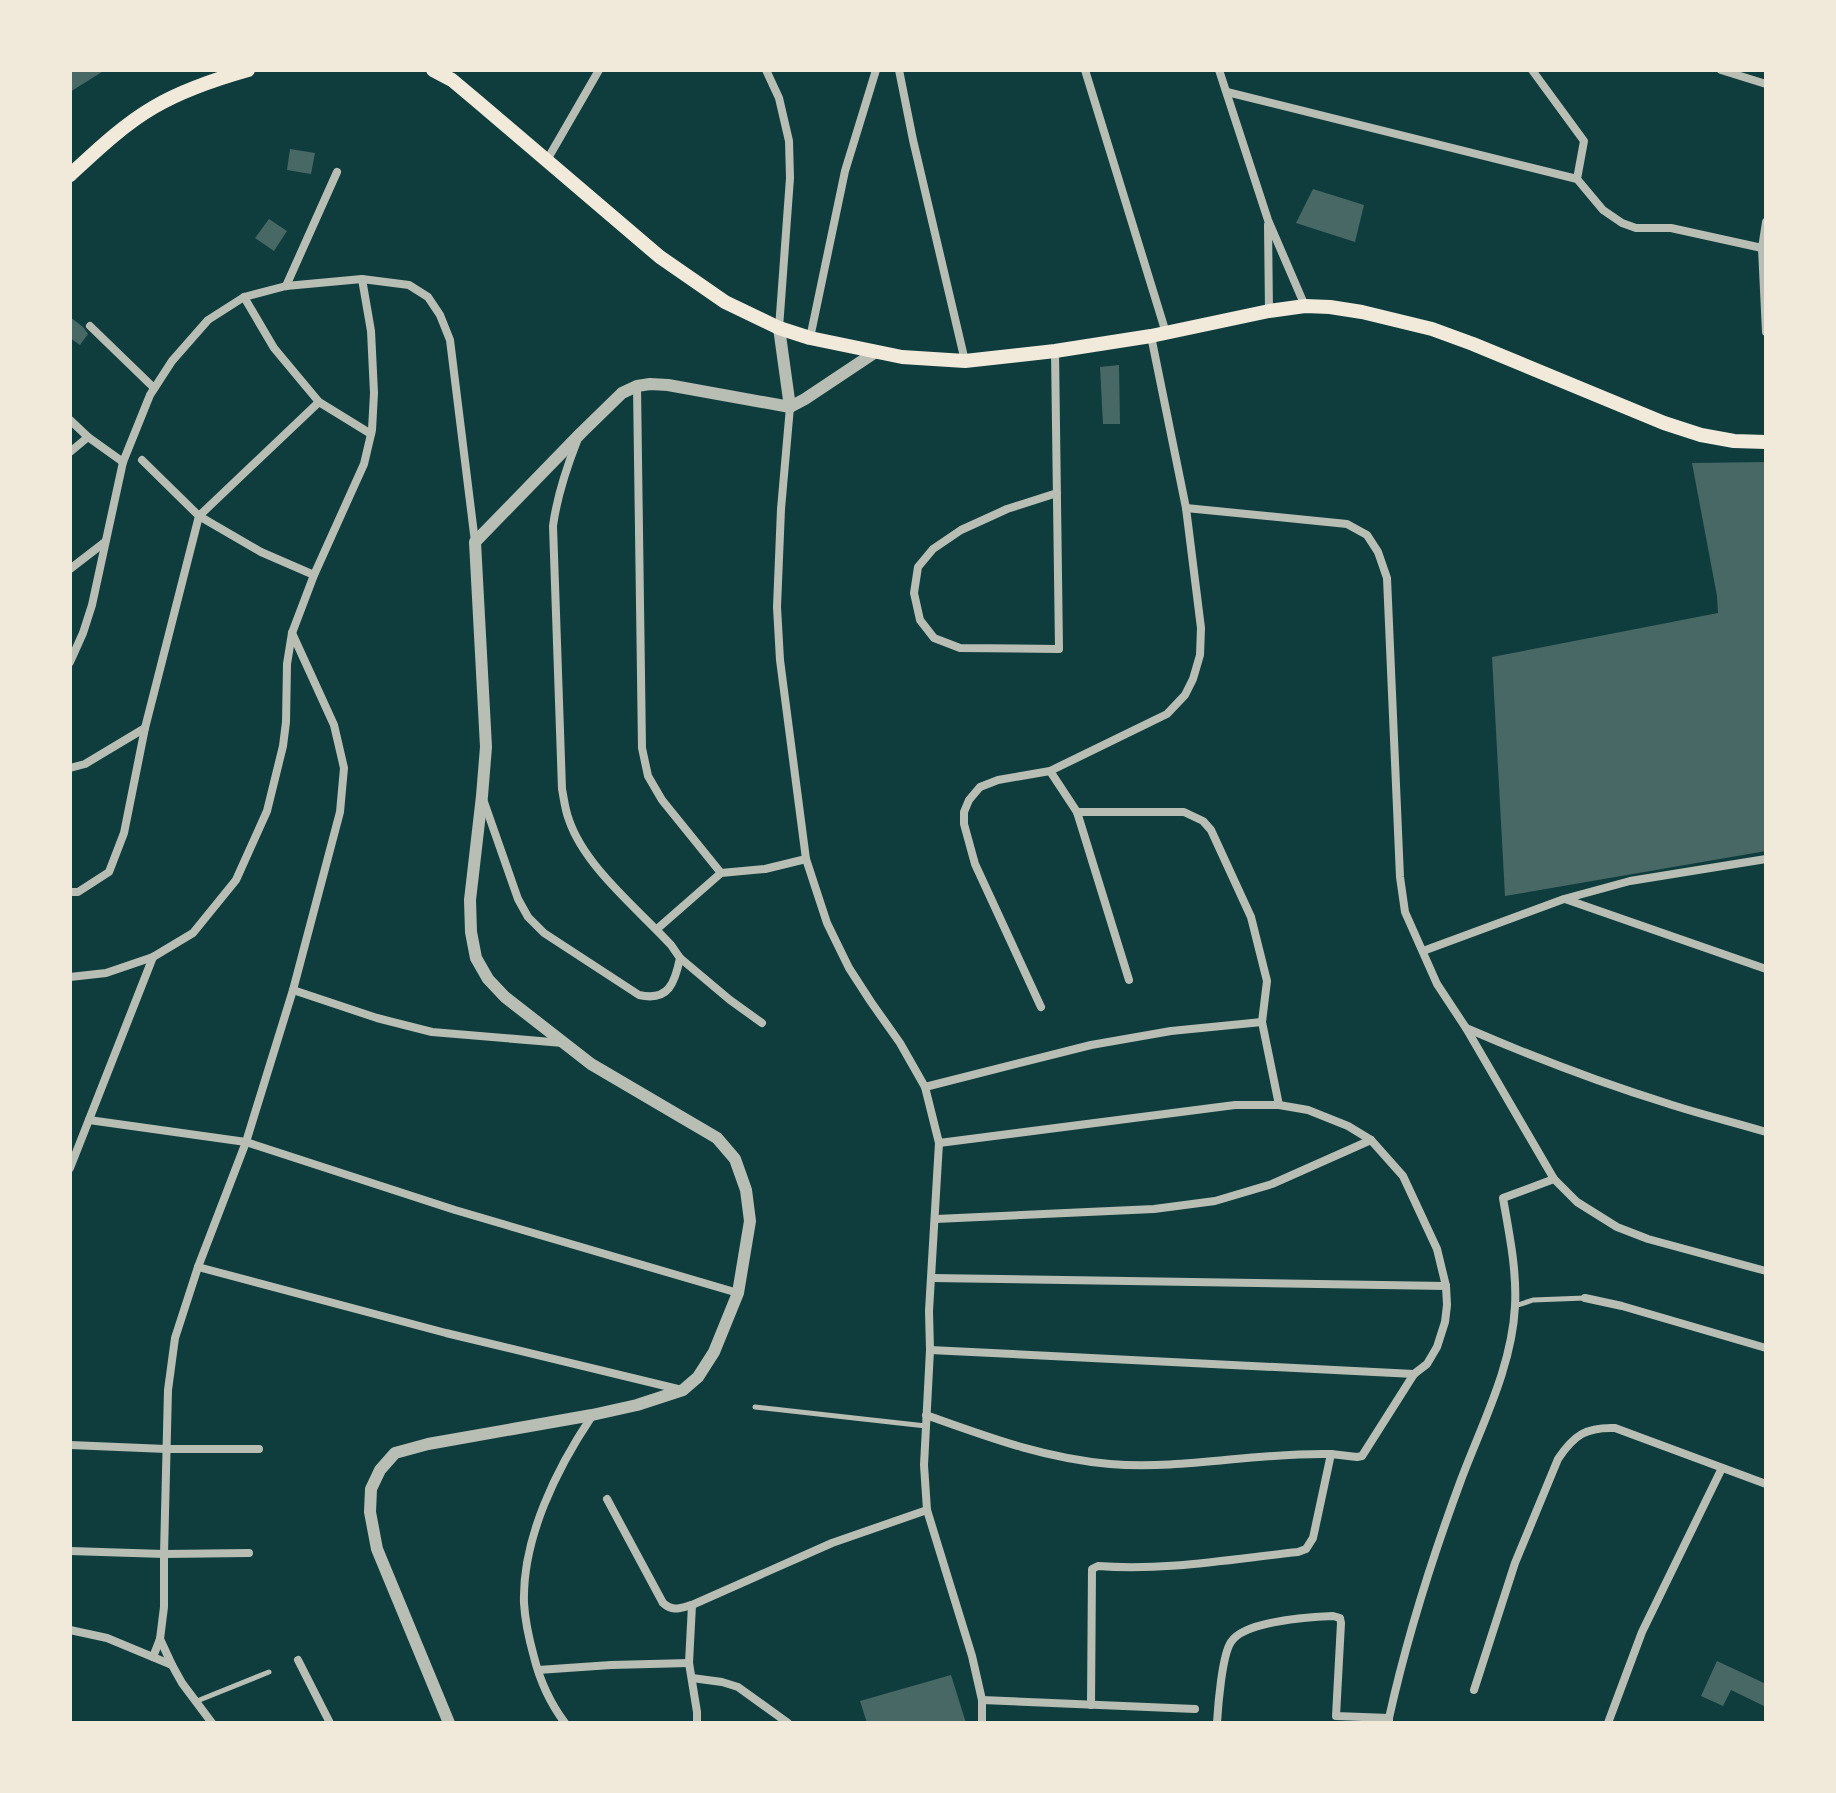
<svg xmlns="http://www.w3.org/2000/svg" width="1836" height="1793" font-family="'Exo 2',sans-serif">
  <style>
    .building { fill: #486865 }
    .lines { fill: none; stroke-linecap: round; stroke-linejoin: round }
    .service { stroke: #b8beb3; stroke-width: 5 }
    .minor { stroke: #b8beb3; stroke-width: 8 }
    .tertiary { stroke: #b8beb3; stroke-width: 12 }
    .secondary { stroke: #f1e9da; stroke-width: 14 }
  </style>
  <rect width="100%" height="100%" fill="#0f3d3e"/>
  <g class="building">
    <path d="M70,70H105L70,92Z"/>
    <path d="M290,149L315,153L311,174L287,170Z"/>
    <path d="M1313,189L1364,205L1355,242L1296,223Z"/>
    <path d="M269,219L287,231L274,251L255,238Z"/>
    <path d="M70,317L83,327L88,334L80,345L70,338Z"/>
    <path d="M1119,365L1120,424H1103L1100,367Z"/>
    <path d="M1766,462V851L1505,896L1492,657L1718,613L1717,596L1692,463Z"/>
    <path d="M1717,1661L1766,1684V1707L1731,1690L1723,1706L1701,1696Z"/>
    <path d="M951,1675L966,1723H867L860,1701Z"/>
  </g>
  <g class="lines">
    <g class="service">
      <path d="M1515,1306L1533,1300L1585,1298"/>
      <path d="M755,1407L926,1426"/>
      <path d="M197,1701L269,1672"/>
    </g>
    <g class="minor">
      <path d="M766,70L779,98L789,141L790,178L779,328"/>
      <path d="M899,70L913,140L965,361"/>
      <path d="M1085,70L1166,333"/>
      <path d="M1219,70L1268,220L1305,306"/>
      <path d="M1532,70L1584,141L1577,179L1603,210L1622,223L1636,228H1671L1762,248"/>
      <path d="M1721,70L1766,84"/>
      <path d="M1227,92L1577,179"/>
      <path d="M547,160L599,70"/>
      <path d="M1766,222L1762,248L1766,332"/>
      <path d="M1268,225L1269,311"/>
      <path d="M286,286L337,172"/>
      <path d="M244,297L274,348L319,402L371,434"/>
      <path d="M90,326L154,388"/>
      <path d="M810,338L845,171L876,70"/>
      <path d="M1055,351L1059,649L960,648L934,638L920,620L914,593L918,567L933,549L961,530L1007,509L1057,493"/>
      <path d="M637,386L642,748L648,776L662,800L721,873"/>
      <path d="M790,407L781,509L777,607L780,660L806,859L827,923L849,968L871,1002L900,1043L925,1087L939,1143L929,1311L930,1350L924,1465L927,1510L972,1656L982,1700V1723"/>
      <path d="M70,420L88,437L123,462"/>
      <path d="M70,452L88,437"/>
      <path d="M142,460L199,516L261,552L314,575"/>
      <path d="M1186,508L1347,524L1367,535L1378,552L1387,578L1400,877L1405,912L1437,984L1466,1028L1554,1179L1577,1202L1617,1227L1648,1239L1766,1271"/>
      <path d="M70,569L105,542"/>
      <path d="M70,662L83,633L92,605L123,462L150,395L172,361L208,320L244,297L286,286L362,279L409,285L428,297L440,315L450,340L475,542"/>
      <path d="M70,768L85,764L145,728L199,516L319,402"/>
      <path d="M1050,771L1077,812L1129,980"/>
      <path d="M483,799L518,899L528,917L544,933L639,995C669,1002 675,982 680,958L671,945C638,909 585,867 569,820C565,810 564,799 562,789L553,526C557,496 566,469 577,441"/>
      <path d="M1077,812H1184L1203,821L1211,830L1251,917L1267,981L1262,1022L1279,1105"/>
      <path d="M70,892H78L109,872L124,833L145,728"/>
      <path d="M1565,899L1766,969"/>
      <path d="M657,929L721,873L765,869L806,859"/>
      <path d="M1423,951L1564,899L1630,881L1766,859"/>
      <path d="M680,958L730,1000L762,1023"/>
      <path d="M70,977L106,973L153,957L193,933L236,880L267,811L283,746L286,722L287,664L292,633L314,575L364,464L372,430L374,393L371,331L362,279"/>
      <path d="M293,990L377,1018L432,1032L563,1043"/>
      <path d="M1041,1007L975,864L964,824V812L969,800L980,787L998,780L1050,771L1167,714L1185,695L1193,679L1200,655L1201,628L1186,508L1151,336"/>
      <path d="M1466,1028C1531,1056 1598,1082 1666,1103C1699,1114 1733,1122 1766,1132"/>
      <path d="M925,1087L1091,1045L1171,1031L1262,1022"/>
      <path d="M89,1120L246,1142L455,1210L738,1293"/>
      <path d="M939,1143L1235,1105H1279L1308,1110L1348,1126L1371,1140L1403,1176L1437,1249L1446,1286L1447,1305L1445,1322L1437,1347L1427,1364L1414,1374L1362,1456L1357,1457L1331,1454L1313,1538L1306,1549L1298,1552C1232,1559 1166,1571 1098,1566L1092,1569L1091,1705"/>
      <path d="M70,1168L153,957"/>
      <path d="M936,1219L1154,1209L1215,1201L1272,1184L1371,1140"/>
      <path d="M198,1267L446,1333L682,1390"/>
      <path d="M932,1278L1446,1286"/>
      <path d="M1585,1298L1622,1306L1766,1348"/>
      <path d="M930,1350L1414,1374"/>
      <path d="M926,1415C988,1437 1043,1458 1110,1464C1183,1470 1257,1452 1331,1454"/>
      <path d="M70,1445L166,1449H259"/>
      <path d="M607,1499L663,1603C673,1612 680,1608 692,1605L832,1543L927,1510"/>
      <path d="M70,1551L164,1554L249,1553"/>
      <path d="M692,1605L689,1663L697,1712V1723"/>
      <path d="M70,1630L107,1638L172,1665L182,1683L212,1723"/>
      <path d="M160,1639L172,1665"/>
      <path d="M153,1657L160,1639L164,1607V1554L168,1390L175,1338L198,1267L246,1142L293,990L340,812L344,768L334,725L292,633"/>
      <path d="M298,1660L330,1723"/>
      <path d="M538,1670L611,1665L689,1663"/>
      <path d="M692,1678L722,1682L738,1687L788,1723"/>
      <path d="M1474,1690L1515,1563L1558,1459C1574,1435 1586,1427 1615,1428L1766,1484"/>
      <path d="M982,1700L1195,1709"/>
      <path d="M565,1723C550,1703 540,1681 534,1657C529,1639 525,1621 524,1603C522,1538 557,1468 592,1416"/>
      <path d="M1217,1723C1218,1706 1222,1655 1231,1642C1244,1621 1310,1617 1333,1616L1340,1618L1341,1623L1336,1716L1389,1718"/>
      <path d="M1389,1723V1718C1407,1637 1432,1558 1461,1480C1482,1424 1512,1367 1515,1306C1517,1270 1509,1233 1503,1198L1554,1179"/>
      <path d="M1608,1723L1642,1632L1722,1468"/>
    </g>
    <g class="tertiary">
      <path d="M779,328L790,407"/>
      <path d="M790,407L805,399L874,353"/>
      <path d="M449,1723L377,1549L370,1512L371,1489L380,1470L395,1453L428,1444L592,1415L637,1405L683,1390L698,1377L714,1352L738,1293L750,1221L746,1190L735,1159L717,1138L591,1064L505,997L488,979L476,958L471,932L470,900L482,796L486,747L475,542L581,433L622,393L637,386L650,384L668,385L790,407"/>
    </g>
    <g class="secondary">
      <path d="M433,70L452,80L477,101L660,257L725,302L779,328L810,338L902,357L965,361L1055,351L1151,336L1269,311L1305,306L1330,307L1362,312L1432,329L1473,344L1664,423L1701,435L1734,441L1766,442"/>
      <path d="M70,175C96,151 123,125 154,107C183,90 216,79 248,70"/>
    </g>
  </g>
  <rect width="1836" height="1793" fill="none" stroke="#f1e9da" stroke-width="144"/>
</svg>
